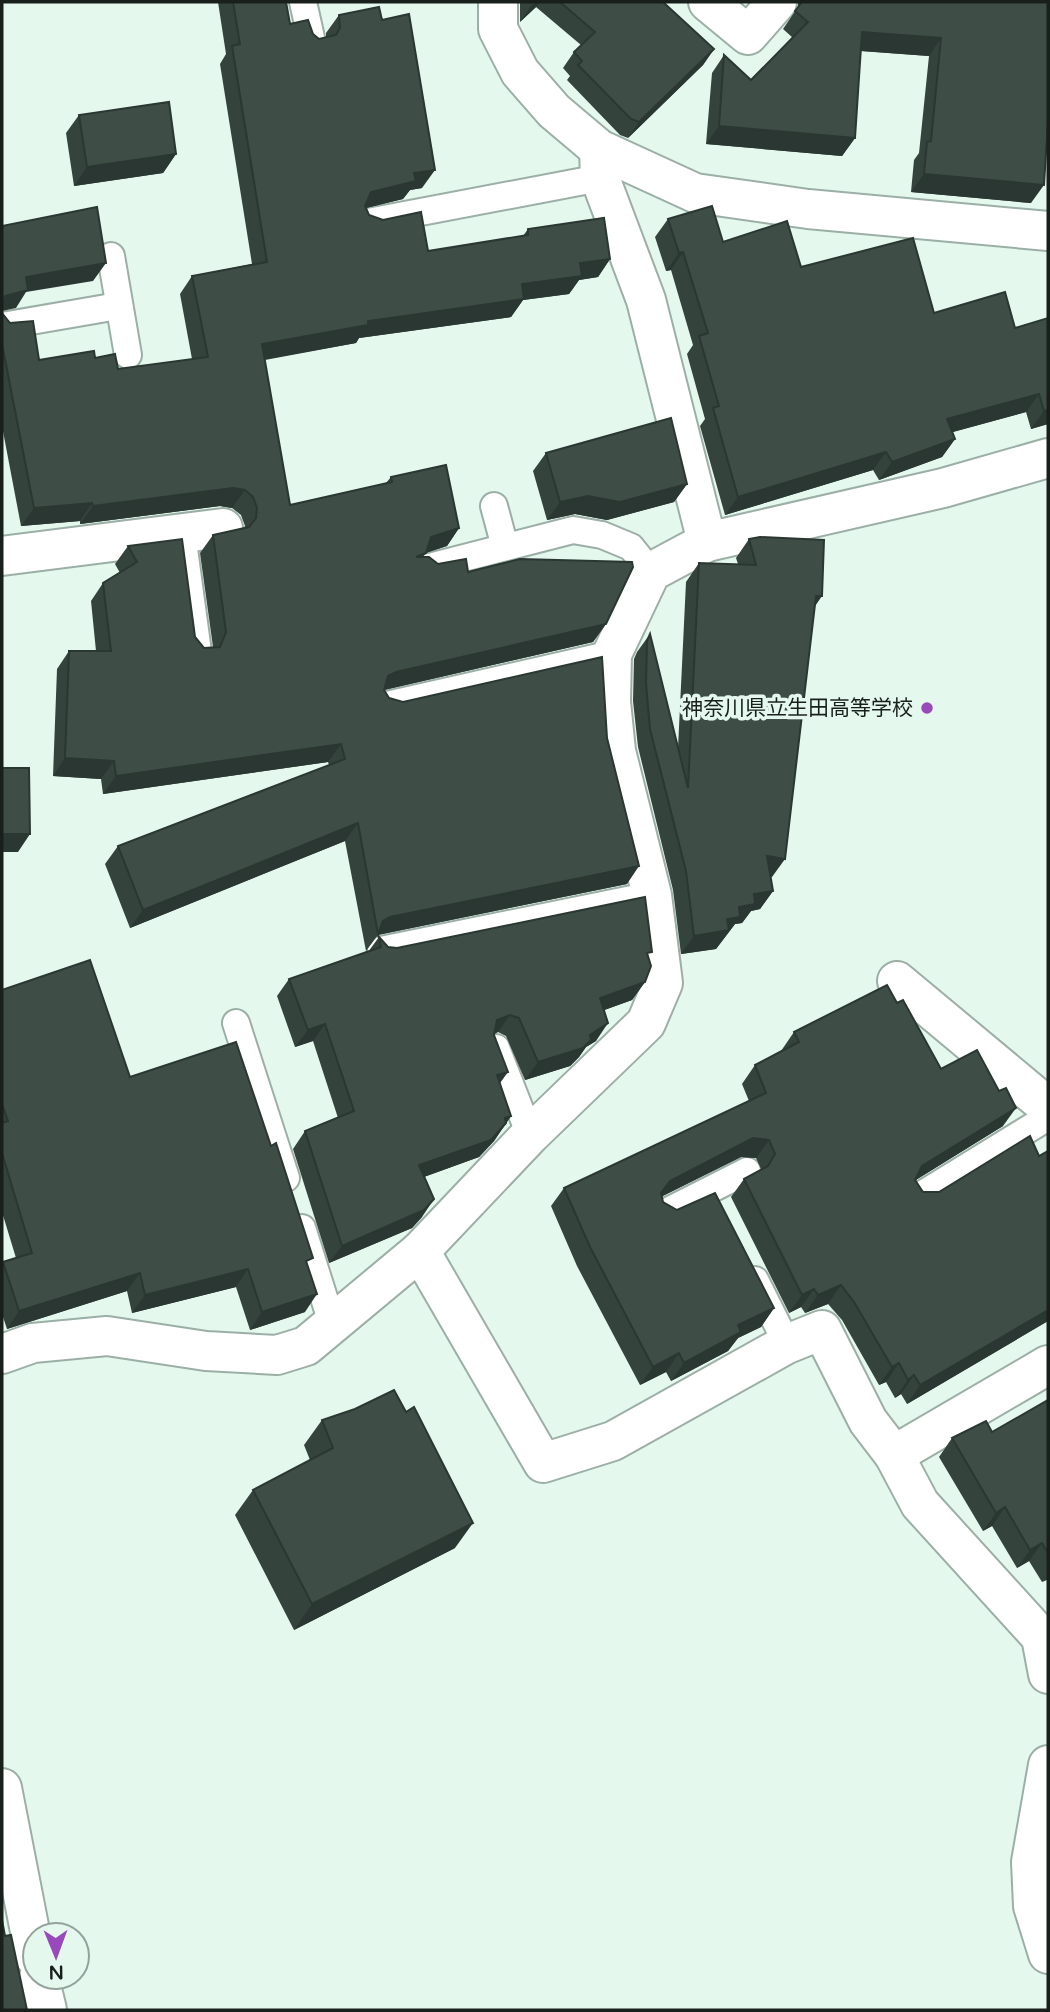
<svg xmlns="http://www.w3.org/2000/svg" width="1050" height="2012" font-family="'Varela Round','Noto Sans JP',sans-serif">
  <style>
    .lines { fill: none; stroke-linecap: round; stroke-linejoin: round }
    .lane-casing { stroke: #9cafa6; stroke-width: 30 }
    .street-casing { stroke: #9cafa6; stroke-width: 42 }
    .lane { stroke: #fff; stroke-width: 26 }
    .street { stroke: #fff; stroke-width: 38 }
    .wall { fill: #35433d }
    .shaded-wall { fill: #2b3732 }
    .building { fill: #3e4e47; stroke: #2b3732; stroke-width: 2 }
    .poi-dot { fill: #9949b9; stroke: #e4f8ee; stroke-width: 2.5 }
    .labels { text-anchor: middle; stroke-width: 7; stroke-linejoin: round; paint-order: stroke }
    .poi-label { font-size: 21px; fill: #19201c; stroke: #e4f8ee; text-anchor: end }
  </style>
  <rect width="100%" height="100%" fill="#e4f8ee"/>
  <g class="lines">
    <g class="lane-casing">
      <g id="lane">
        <path d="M303,2L312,42"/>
        <path d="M368,222L600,178"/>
        <path d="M111,256L128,355"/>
        <path d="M2,326L118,306"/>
        <path d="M494,506L505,547"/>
        <path d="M182,534L198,652"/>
        <path d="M429,567L573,530L602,535L631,547L651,572"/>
        <path d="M387,705L612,654"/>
        <path d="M381,950L652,895"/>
        <path d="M236,1023L286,1178"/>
        <path d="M496,1048L530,1135"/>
        <path d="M918,1197L1048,1117"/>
        <path d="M664,1213L747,1171"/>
        <path d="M302,1228L332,1323"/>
        <path d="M755,1280L787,1344"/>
      </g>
    </g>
    <g class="street-casing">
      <g id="street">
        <path d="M498,2V29L520,72L554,111L599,149L695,193L808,209L1048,231"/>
        <path d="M708,2L748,35L777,2"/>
        <path d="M707,542L943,488L1048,458"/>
        <path d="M2,556L223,528"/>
        <path d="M897,981L1048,1107"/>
        <path d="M420,1251L543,1463L613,1441L787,1344L822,1330L868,1421L894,1455L920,1504L1041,1637L1048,1674"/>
        <path d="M2,1354L33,1343L107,1336L206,1351L277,1355L306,1346L420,1251L530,1135L646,1023L663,983L652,895L616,751L611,702L612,654L651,572L707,542L646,300L600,178L599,149"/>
        <path d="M894,1455L1048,1365"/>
        <path d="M1048,1765L1031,1862L1033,1906L1048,1954"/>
        <path d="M2,1788L35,1957"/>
        <path d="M39,1977L47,2010"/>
      </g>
    </g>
    <use href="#lane" class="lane"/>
    <use href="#street" class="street"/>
  </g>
  <g class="wall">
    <path d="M218,2H286L290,24L313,34L319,39L326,37V33L339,15L422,188L410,190L403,199L366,208L369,215L428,251L523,236L528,229L610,259L598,277L579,280L569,294L523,300L511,317L359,338L356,343L265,360L290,505L386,483L391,477L459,528L447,546L426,553L423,557L438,564L468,572L606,624L593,642L384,690L389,698L403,702L607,738L627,884L378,935L366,951L345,841L130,928L105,864L118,846L329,765L328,762L103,794L101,779L53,776L57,669L69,651H96L91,601L103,583L120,573L115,564L128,546L204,648L213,647L200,553L213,535L244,528L245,526L241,515L232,508L220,506L80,524V521L21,526L2,426V313L39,360L95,358L118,369L192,359L180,294L192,276L252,264L220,64L226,54Z"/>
    <path d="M520,2H663L714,49L703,65L628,138L620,135L567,80L570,76L563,68L574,52L581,45L536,7L520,22Z"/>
    <path d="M798,2H1048L1031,203L911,192L914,160L919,153L929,56L860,51L855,138L842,156L706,144L712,73L724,55L751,80L793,38L783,29L798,7Z"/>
    <path d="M79,115L176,154L163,173L74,186L66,133Z"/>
    <path d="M668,219L723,242L801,267L934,313L1015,328L1048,318V424L1031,429L1026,412L952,432L955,439L942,457L879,480L873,470L725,515L700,426L705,419L687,354L693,345L671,270L666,271L655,237Z"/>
    <path d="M546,453L687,484L674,502L607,520L575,514L547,520L533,471Z"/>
    <path d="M749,539L815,606L772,877H771L773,891L760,909L751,911L742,923L735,924L716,949L681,954L673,890L638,747L633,701L634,659L637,652L650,634L678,748L686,582L699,563L738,564L736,558Z"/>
    <path d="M379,937L388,947L648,957L645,982L632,1000L604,1010L596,1041L586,1047L579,1057L570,1066L525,1080L506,1036L498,1032L494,1034L500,1083L511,1116L494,1141L479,1157L424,1177L422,1217L412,1228L329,1263L293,1149L305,1131L338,1118L313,1041L295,1047L277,996L289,979L368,952Z"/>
    <path d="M2,990L130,1077L308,1266L305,1312L250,1330L236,1287L132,1313L127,1291L7,1329L2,1314V1264L3,1262L16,1258L2,1212Z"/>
    <path d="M897,1003L941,1069L1003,1126L916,1180L923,1192H939L1039,1156L1048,1151V1321L907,1404L901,1394L895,1398L886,1382L879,1385L842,1320L828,1304L805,1313L801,1307L789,1313L731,1197L744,1179L761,1169L756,1158L741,1157L662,1196L663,1202L774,1308L761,1327L738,1338L728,1351L671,1381L666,1372L640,1385L577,1266L551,1206L564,1188L749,1101L742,1084L755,1065L781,1051L794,1032Z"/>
    <path d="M1048,1400V1582L1047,1580L1042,1582L1029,1561L1017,1568L992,1526L983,1531L939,1457L952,1438L992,1432Z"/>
    <path d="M406,1412L455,1548L294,1630L235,1515L253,1490L310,1460L304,1445L322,1420Z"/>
  </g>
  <g class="shaded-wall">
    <path d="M536,2H540L536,7L520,22L531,6Z"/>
    <path d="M862,32L941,38L929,56L849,50Z"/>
    <path d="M714,49L703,65L628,138L639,122Z"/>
    <path d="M719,126L855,138L842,156L706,144Z"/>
    <path d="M176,154L163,173L74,186L87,167Z"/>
    <path d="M435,170L422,188L410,190L403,199L358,210L371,192L414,173Z"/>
    <path d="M924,174L1044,185L1031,203L911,192Z"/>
    <path d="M683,252L671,270L666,271L679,253Z"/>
    <path d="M610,259L598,277L579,280L569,294L523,300L511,317L359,338L356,343L250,362L262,344L368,321L522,284L580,263Z"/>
    <path d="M106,263L93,281L26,292L16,308L2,311V300L5,296L26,277Z"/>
    <path d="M1039,394L1026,412L935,437L947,419Z"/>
    <path d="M1048,410V424L1031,429L1044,411Z"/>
    <path d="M955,439L942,457L879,480L892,462Z"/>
    <path d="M886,452L873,470L725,515L738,497Z"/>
    <path d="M687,484L674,502L607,520L575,514L547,520L560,502L588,496Z"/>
    <path d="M233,488L245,490L232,508L220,506L80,524L93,506Z"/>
    <path d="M92,503L80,521L21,526L34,508Z"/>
    <path d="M459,528L447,546L419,555L431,537Z"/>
    <path d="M816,596H822L809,615Z"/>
    <path d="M606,624L593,642L384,690L388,676L396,672Z"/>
    <path d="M341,744L328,762L103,794L116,776Z"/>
    <path d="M65,758L114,761L101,779L53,776Z"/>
    <path d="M358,823L345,841L130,928L143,910Z"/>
    <path d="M2,834H30L18,852H2Z"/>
    <path d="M767,856L785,859L772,877L754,874Z"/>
    <path d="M639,866L627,884L377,935L383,921L390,917Z"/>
    <path d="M773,891L760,909L751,911L742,923L735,924L716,949L681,954L694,936L727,919L754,894Z"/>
    <path d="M645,982L632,1000L588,1016L600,998Z"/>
    <path d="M510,1015L498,1032L484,1038L497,1020Z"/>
    <path d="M608,1023L596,1041L586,1047L579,1057L570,1066L525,1080L538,1062L590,1035Z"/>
    <path d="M325,1024L313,1041L295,1047L308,1030Z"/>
    <path d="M508,1072L495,1090L497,1075Z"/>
    <path d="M1016,1108L1003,1126L909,1184L922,1166Z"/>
    <path d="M511,1116L494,1141L479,1157L407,1183L419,1165Z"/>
    <path d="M753,1138L769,1140L756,1158L741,1157L657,1199L670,1181Z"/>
    <path d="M434,1199L422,1217L412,1228L329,1263L342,1246Z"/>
    <path d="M248,1269L236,1287L132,1313L145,1295Z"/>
    <path d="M140,1273L127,1291L7,1329L19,1311Z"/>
    <path d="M841,1285L828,1304L805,1313L818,1295Z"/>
    <path d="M814,1289L801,1307L789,1313L802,1295Z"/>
    <path d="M317,1294L305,1312L250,1330L262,1312Z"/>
    <path d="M774,1308L761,1327L738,1338L728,1351L671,1381L684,1363L738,1325Z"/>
    <path d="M1048,1310V1321L907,1404L920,1385Z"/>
    <path d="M679,1353L666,1372L640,1385L653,1367Z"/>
    <path d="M899,1363L886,1382L879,1385L892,1367Z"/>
    <path d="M914,1375L901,1394L895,1398L908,1380Z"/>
    <path d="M1005,1507L992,1526L983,1531L996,1513Z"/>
    <path d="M473,1523L455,1548L294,1630L312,1604Z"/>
    <path d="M1042,1543L1029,1561L1017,1568L1030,1550Z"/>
  </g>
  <g class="building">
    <path d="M233,2H286L290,24L308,20L313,34L319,39L336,35L340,28L339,15L379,7L382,20L409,14L435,170L414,173L416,181L371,192L365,206L369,215L383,220L421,212L428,251L528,235V229L604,218L610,259L580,263L582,276L522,284L524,299L368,321V325L262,344L290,505L392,482L391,477L446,465L459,528L431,537L426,553L416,557H429L438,564L466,559L468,572L520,559L632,562L633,567L606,624L396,672L388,676L384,690L389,698L403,702L602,657L607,738L639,866L390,917L383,921L378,934L358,823L143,910L118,846L345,759L341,744L116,776L114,761L65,758L69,651H111L103,583L137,562L128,546L182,539L195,637L204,648L220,647L226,632L213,535L249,527L256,518L257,508L253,497L245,490L233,488L93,506L92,503L34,508L2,344V313L10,323L33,321L39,360L94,351L95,358L115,354L118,369L208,357L192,276L267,262L232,46L240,44Z"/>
    <path d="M560,2H663L714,49L639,122L631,119L578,65L582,61L574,52L595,32Z"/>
    <path d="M802,2H1048V120L1044,185L924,174L927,142L931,141L941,38L862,32L855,138L719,126L724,55L751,80L808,22L795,11Z"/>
    <path d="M169,102L176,154L87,167L79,115Z"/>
    <path d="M712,206L723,242L787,221L801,267L913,238L934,313L1005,292L1015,328L1048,318V410L1044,411L1039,394L947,419L955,439L892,462L886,452L738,497L713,408L719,406L699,336L708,333L683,252L679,253L668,219Z"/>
    <path d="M97,207L106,263L26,277L28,290L5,296L2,304V226Z"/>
    <path d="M671,418L687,484L620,502L588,496L560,502L546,453Z"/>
    <path d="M760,537L824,540L822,596H816L785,859L767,856L773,891L754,894L755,904L739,907L740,917L727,919L729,930L694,936L686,871L650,729L646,683L647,641L650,634L688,788L699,563L756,565L749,539Z"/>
    <path d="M2,768H29L30,834H2Z"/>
    <path d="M645,897L652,952L647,953L651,966L645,982L600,998L608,1023L590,1035L591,1040L583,1048L538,1062L519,1018L510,1015L497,1020L494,1035L508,1072L497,1075L511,1116L505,1118L506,1123L491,1140L419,1165L434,1199L424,1210L342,1246L305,1131L354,1111L325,1024L308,1030L289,979L381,947L379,937L388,947L397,948Z"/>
    <path d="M90,960L130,1077L236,1042L271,1146L276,1143L313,1258L306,1261L317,1294L262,1312L248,1269L145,1295L140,1273L19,1311L3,1262L32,1253L2,1153V1123L8,1121L2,1104V990Z"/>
    <path d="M887,985L897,1003L903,1000L941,1069L977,1050L999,1091L1006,1088L1016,1108L922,1166L915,1180L923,1192H939L1030,1136L1039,1156L1048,1151V1310L920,1385L914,1375L908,1380L899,1363L892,1367L854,1302L841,1285L818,1295L814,1289L802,1295L744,1179L768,1166L775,1154L769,1140L753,1138L670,1181L661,1193L663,1202L677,1210L715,1193L774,1308L738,1325L741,1332L684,1363L679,1353L653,1367L590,1247L564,1188L766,1093L755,1065L799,1042L794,1032Z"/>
    <path d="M394,1390L406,1412L414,1407L473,1523L312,1604L253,1490L333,1448L322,1420L355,1409Z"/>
    <path d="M1048,1400V1553L1042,1543L1030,1550L1005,1507L996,1513L952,1438L986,1421L992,1432Z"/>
    <path d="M2,1920L5,1936L11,1935L27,2010H2Z"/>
  </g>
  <circle class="poi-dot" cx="927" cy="708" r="7"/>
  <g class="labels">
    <g class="poi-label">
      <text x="913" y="715">神奈川県立生田高等学校</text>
    </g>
  </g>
  <rect width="1050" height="2012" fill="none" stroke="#19201c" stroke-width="7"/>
  <g transform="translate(56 1956) rotate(179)"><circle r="33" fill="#e4f8ee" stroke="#93a29a" stroke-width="2"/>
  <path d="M0-5L12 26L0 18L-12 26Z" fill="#9949b9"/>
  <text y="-10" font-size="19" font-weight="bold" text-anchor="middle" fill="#19201c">N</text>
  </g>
</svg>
